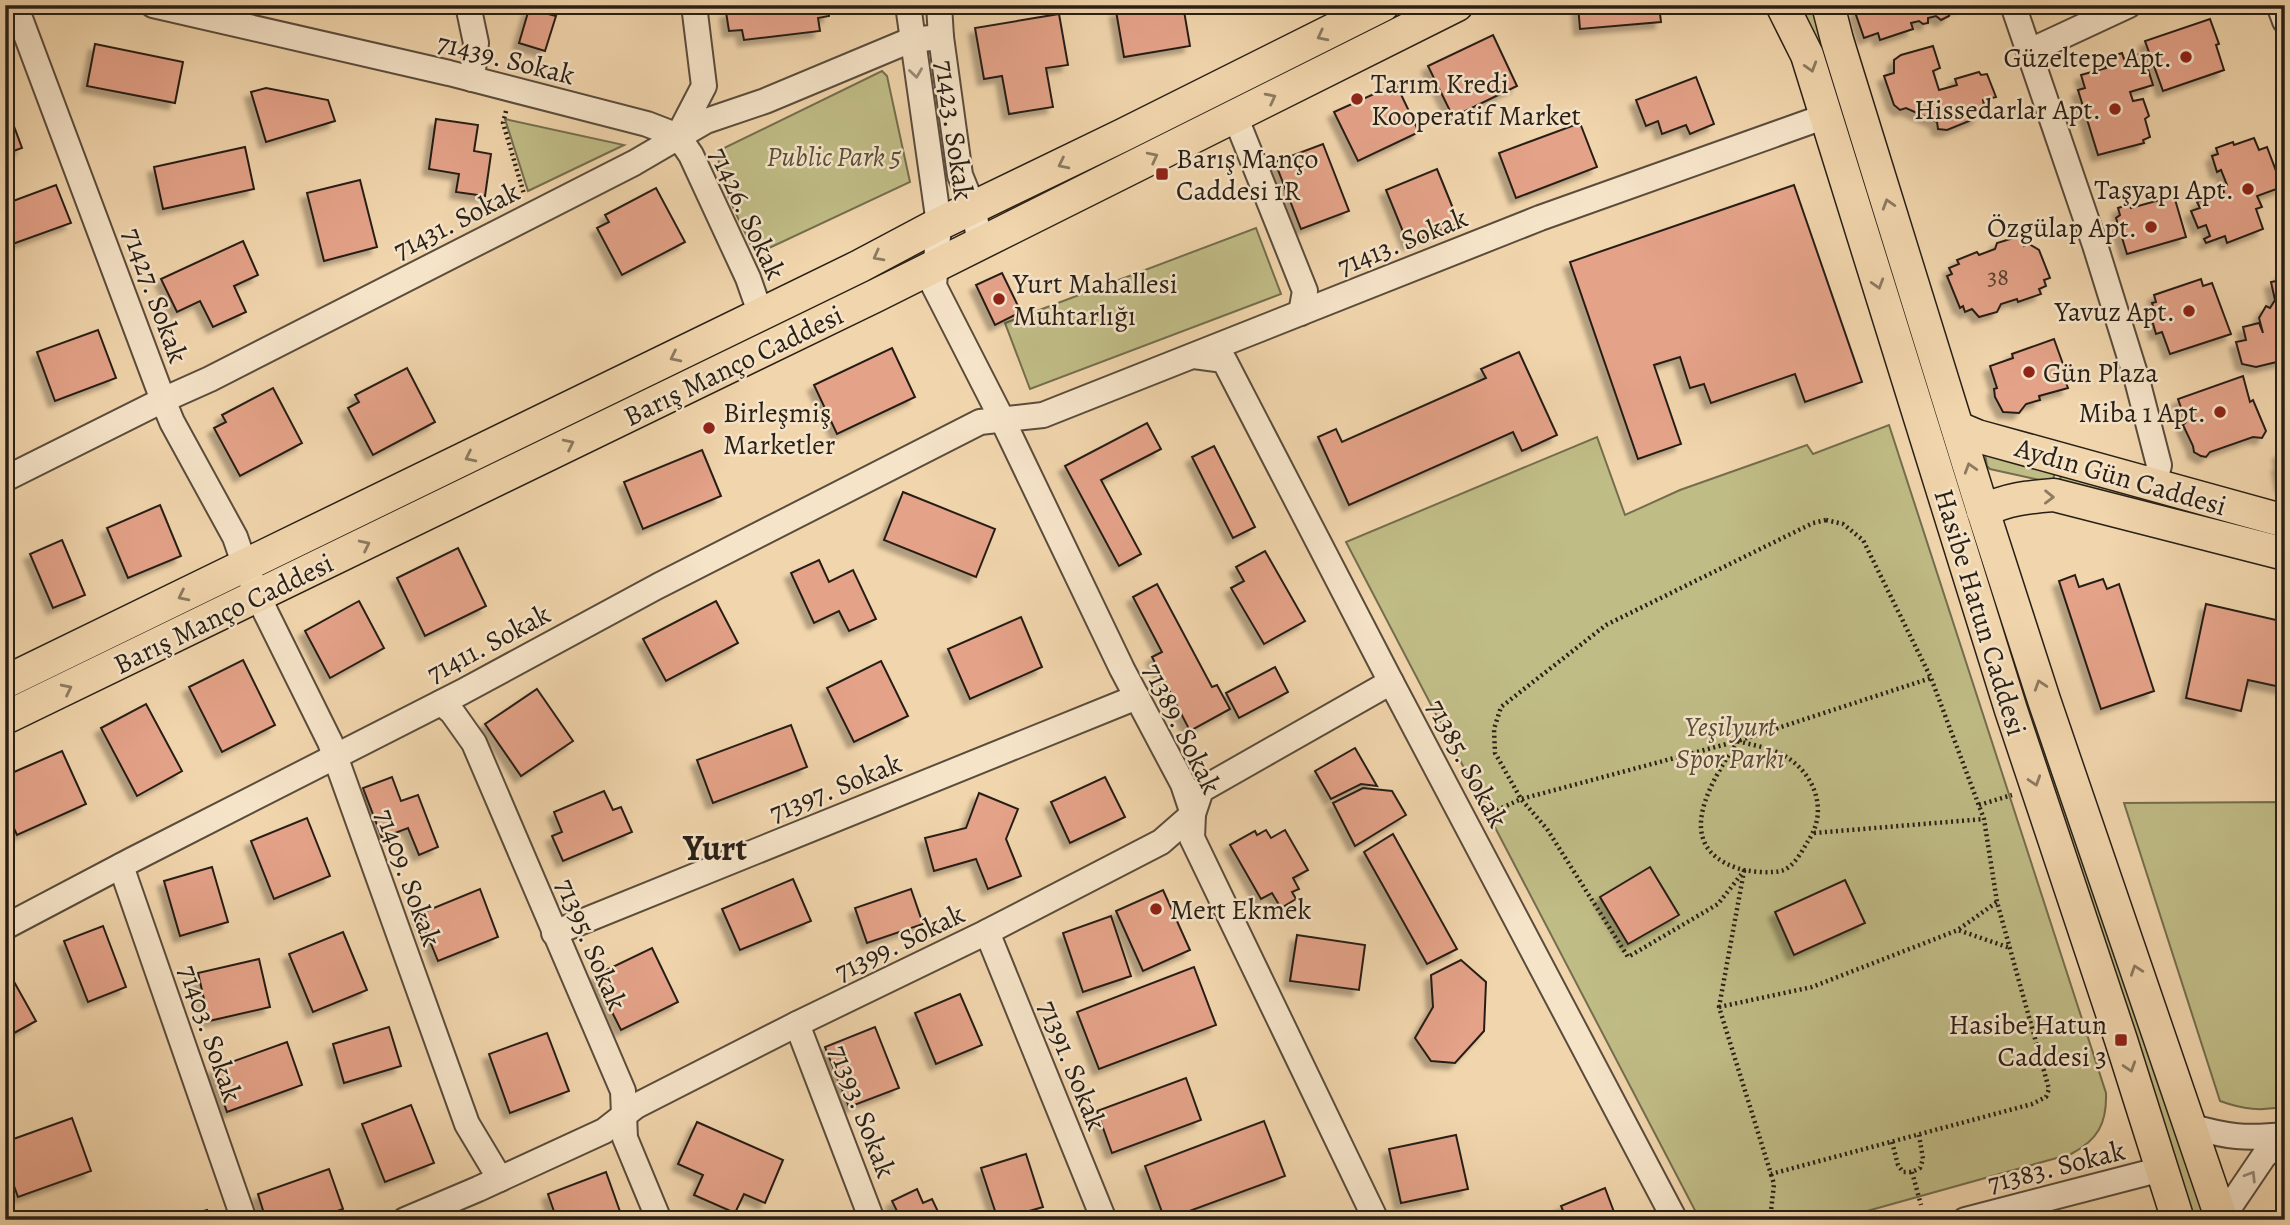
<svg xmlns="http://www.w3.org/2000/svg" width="2290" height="1225" font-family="Alegreya,serif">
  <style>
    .green { fill: #c0bc86; stroke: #746e4e; stroke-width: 2 }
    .building { fill: #e4a288; stroke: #281f16; stroke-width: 2; filter: url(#shadow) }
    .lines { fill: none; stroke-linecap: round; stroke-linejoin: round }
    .minor-casing { stroke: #5a4c3c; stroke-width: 28 }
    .major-casing { stroke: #281f16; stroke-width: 35 }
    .path { stroke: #281f16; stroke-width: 4.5; stroke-dasharray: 2 3.5; stroke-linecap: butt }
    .minor { stroke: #f6e4c9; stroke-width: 24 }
    .major { stroke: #f1d5ac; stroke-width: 32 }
    .oneway { stroke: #8c7a61 }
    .oneway2 { stroke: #998b78 }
    .poi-dot { fill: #8f2418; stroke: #f6e4c9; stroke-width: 2.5 }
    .labels { text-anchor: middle; stroke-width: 5; stroke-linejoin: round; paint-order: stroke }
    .number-label { font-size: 24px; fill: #574032 }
    .poi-label { font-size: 28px; fill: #281f16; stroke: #f6e4c9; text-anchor: end }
    .street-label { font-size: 28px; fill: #281f16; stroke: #f6e4c9 }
    .park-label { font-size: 28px; font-style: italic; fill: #564e38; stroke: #f6e4c9 }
    .district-label { font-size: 35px; font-weight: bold; fill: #281f16; stroke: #f6e4c9 }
  </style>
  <defs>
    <filter id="shadow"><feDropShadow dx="-6" dy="6" stdDeviation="2" flood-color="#0004"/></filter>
  </defs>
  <rect width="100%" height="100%" fill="#f1d5ac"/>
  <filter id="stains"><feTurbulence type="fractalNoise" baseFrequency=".00286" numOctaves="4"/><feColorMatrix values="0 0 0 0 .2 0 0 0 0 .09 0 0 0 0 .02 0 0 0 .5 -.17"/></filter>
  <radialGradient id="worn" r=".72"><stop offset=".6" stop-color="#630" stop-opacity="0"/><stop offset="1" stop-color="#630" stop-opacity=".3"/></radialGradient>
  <g class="green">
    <path d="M1800,5H1815L1916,339L1909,341Z"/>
    <path d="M1287,68L1290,74L1009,214L1006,208Z"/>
    <path d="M882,71L887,76L910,182L767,249H757L751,245C741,222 712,174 720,150Z"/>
    <path d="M505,119L624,145L528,191Z"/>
    <path d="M1256,228L1281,294L1030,389L1005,323Z"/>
    <path d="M862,277L865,284L566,433L563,426Z"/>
    <path d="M1917,345L2030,701L2023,703L1911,347Z"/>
    <path d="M1889,425L2106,1093C2107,1123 2098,1140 2071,1154L1835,1220H1700L1346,542L1597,437L1625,515L1680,490L1807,445L1813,454Z"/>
    <path d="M553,430L557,437L283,570L280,564Z"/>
    <path d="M1985,454L2055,468L2053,483L1990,469L1987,466Z"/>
    <path d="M2061,470L2285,535V540L2060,484Z"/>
    <path d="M2031,707L2192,1177L2205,1220H2195L2025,709Z"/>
    <path d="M2285,802V1106C2262,1112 2242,1109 2220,1101L2124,803Z"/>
  </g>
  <g class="building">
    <path d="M739,5H828L829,16L818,18L820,31L744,40L742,30L729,31L726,12L740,10Z"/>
    <path d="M1154,5H1183L1190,46L1124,57L1116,11Z"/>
    <path d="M1578,5H1659L1661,22L1580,29Z"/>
    <path d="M1858,6L1860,5L1962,6L1951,9L1949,16L1941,20L1936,16L1928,18V23L1923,24L1919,21L1911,23L1913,29L1880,40L1878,33L1864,38L1855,12L1860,11Z"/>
    <path d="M529,9L556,16L545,51L519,43Z"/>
    <path d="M1059,14L1068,65L1046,68L1053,107L1009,114L1002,76L984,79L975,28Z"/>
    <path d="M2210,19L2219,44L2216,45L2224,70L2163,91L2145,41Z"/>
    <path d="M1493,35L1517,86L1453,117L1428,66Z"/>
    <path d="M95,44L183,62L175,103L87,86Z"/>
    <path d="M1933,46L1940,68L1933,71L1939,90L1957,85L1955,79L1979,72L1981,75L1987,74L1996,97L1983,100L1984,106L1977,114L1979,117L1947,130L1938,129L1937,122L1906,108L1900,110L1894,105L1884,76L1894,73V60L1901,55Z"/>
    <path d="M2122,53L2124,59L2143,53L2153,85L2130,92L2133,101L2143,99L2149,116L2145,119L2150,137L2143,140L2144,143L2098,155L2078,90L2085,88L2081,75L2106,68L2104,59Z"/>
    <path d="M1696,77L1714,124L1690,134L1686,125L1662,134L1658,121L1646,126L1636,100Z"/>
    <path d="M1396,84L1419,132L1358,161L1334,112Z"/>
    <path d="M266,88L328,100L335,121L266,142L251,92Z"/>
    <path d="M5,102L22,148L5,154Z"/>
    <path d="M436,119L478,125L474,151L491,154L485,196L456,192L459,174L429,169Z"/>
    <path d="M1580,123L1597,167L1516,198L1499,153Z"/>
    <path d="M2254,138L2259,150L2267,147L2282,187L2257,196L2262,207L2256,209L2263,229L2227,243L2225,236L2206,243L2204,239L2210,236L2206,225L2198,228L2191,211L2200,208L2197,202L2224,192L2222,187L2227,185L2221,170L2217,172L2212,156L2218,154L2216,148L2233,142L2234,145Z"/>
    <path d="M1323,144L1349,211L1301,229L1275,162Z"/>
    <path d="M245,147L254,189L163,209L154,167Z"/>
    <path d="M1437,169L1459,223L1408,244L1386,190Z"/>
    <path d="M360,180L377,247L324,261L307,193Z"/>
    <path d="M56,185L71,223L7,246L5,241V204Z"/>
    <path d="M1794,185L1862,382L1805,402L1795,374L1711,403L1704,384L1690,388L1680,357L1654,365L1681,444L1638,459L1570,262Z"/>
    <path d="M656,188L685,242L622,275L597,228L609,222L605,215Z"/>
    <path d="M2174,196L2186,237L2127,254L2116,218L2120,215L2118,208L2130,204L2131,208Z"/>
    <path d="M2020,236L2024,246L2029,244L2039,250L2050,278L2044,280L2046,286L2039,289L2041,294L2018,302L2017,299L2001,304L1997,312L1979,317L1972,309L1965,312L1963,306L1960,308L1947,276L1952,274L1949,268L1959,264L1957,260L1977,252L1979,255L1995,249L1997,243Z"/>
    <path d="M243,241L258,275L234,286L246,312L213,327L200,301L177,312L161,279Z"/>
    <path d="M1002,273L1021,312L995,325L976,285Z"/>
    <path d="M2285,274V360L2256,367L2242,364L2236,342L2246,340L2243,327L2259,323L2263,333L2259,318L2266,306L2270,308L2275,300L2271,282L2282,280L2280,275Z"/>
    <path d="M2201,279L2203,286L2212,283L2231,334L2170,354L2162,332L2156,334L2152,320L2157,318L2152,303L2156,302L2154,295Z"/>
    <path d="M98,330L116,378L55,401L37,352Z"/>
    <path d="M2054,339L2068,378L2065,380L2068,388L2039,396L2040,400L2026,404L2019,413L2003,412L1995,397L1994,389L1997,388L1990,366L2013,358L2012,354Z"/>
    <path d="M892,348L915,397L837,434L814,385Z"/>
    <path d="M1519,352L1557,435L1522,451L1513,432L1349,505L1318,437L1336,429L1342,442L1486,378L1481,369Z"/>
    <path d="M407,368L435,422L373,455L348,408L359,402L355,395Z"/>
    <path d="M2243,376L2250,402L2253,400L2266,431L2262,438L2253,437L2210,452L2206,457L2201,456L2194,452L2193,446L2183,425L2186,422L2178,399Z"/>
    <path d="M273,388L302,443L240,476L214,428L226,422L222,415Z"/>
    <path d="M1147,423L1161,449L1101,480L1141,554L1119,566L1065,466Z"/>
    <path d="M1214,446L1255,527L1233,538L1192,457Z"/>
    <path d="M702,450L721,496L643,529L624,482Z"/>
    <path d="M2285,452V486L2282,487L2278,465L2281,464L2279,453Z"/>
    <path d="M903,492L995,529L976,577L884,540Z"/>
    <path d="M160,505L181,556L128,578L107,528Z"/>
    <path d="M62,540L85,595L53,608L30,554Z"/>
    <path d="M458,548L486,606L425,636L397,578Z"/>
    <path d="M1265,551L1305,621L1264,644L1231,588L1244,581L1236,567Z"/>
    <path d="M819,560L829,582L853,570L876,619L849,631L839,611L814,623L791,573Z"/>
    <path d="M2075,575L2079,587L2103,579L2107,589L2119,584L2154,691L2101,709L2059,581Z"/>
    <path d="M1157,584L1212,687L1217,685L1230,709L1190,731L1152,657L1162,652L1133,597Z"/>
    <path d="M359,601L384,648L330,678L305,631Z"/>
    <path d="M716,601L738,643L666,681L643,639Z"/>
    <path d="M2206,604L2285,622V688L2248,680L2241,711L2186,698Z"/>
    <path d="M1021,617L1042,667L970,699L948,649Z"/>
    <path d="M243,660L275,725L222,752L189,687Z"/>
    <path d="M881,661L908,716L854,742L827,688Z"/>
    <path d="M1275,667L1288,692L1239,718L1226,693Z"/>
    <path d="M537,689L573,741L521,776L485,724Z"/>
    <path d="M146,704L182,771L137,796L101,728Z"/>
    <path d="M791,725L807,767L713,803L697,760Z"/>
    <path d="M1355,748L1377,786L1361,784L1331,799L1315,771Z"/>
    <path d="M62,751L86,804L17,835L5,809V776Z"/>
    <path d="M392,777L401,801L418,795L438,847L419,855L408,828L382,838L363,788Z"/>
    <path d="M1105,777L1125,817L1070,843L1051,802Z"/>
    <path d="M1363,788L1392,791L1406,815L1355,846L1333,803Z"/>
    <path d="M604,791L613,810L621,807L632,832L563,861L552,836L562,832L554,812Z"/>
    <path d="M979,793L1018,809L1006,839L1021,876L988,889L976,859L934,871L925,838L966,828Z"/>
    <path d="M307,818L330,876L274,899L251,841Z"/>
    <path d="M1266,830L1271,838L1285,830L1308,870L1293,878L1299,889L1292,892L1296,899L1281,908L1272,893L1261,899L1230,845L1255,831L1257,835Z"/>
    <path d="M1393,834L1457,949L1427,964L1364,852Z"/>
    <path d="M212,867L228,922L180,936L164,881Z"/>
    <path d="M1650,867L1679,915L1628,944L1600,897Z"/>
    <path d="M793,879L811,921L740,950L722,909Z"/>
    <path d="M1845,880L1865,923L1794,955L1775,912Z"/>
    <path d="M480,889L498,937L438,961L419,914Z"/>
    <path d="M911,889L923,924L867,943L855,908Z"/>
    <path d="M1163,890L1190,950L1143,971L1116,911Z"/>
    <path d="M1111,916L1131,976L1083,992L1063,933Z"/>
    <path d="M103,926L126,987L88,1002L64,941Z"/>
    <path d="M343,932L367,990L313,1012L289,954Z"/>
    <path d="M1297,935L1365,945L1359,990L1290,981Z"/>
    <path d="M652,948L678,1002L621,1030L594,976Z"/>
    <path d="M259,959L270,1007L209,1021L198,973Z"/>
    <path d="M1461,960L1486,982L1484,1031L1455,1063L1431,1061L1415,1038L1433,1007L1431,975Z"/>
    <path d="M1194,967L1216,1025L1099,1069L1077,1012Z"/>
    <path d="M8,971L36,1021L5,1038V972Z"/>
    <path d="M960,994L982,1045L936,1064L915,1013Z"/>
    <path d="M389,1027L401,1066L344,1083L333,1044Z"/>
    <path d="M875,1027L899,1088L849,1107L825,1047Z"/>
    <path d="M547,1033L569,1091L510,1113L489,1054Z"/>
    <path d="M287,1042L302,1085L227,1112L212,1069Z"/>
    <path d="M1186,1078L1201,1120L1112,1153L1097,1111Z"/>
    <path d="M411,1105L434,1163L385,1182L362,1124Z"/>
    <path d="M72,1118L91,1171L18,1197L5,1161V1142Z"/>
    <path d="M1264,1121L1285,1176L1165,1220L1145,1166Z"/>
    <path d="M697,1122L783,1160L765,1203L744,1194L735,1213L694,1195L703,1175L678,1164Z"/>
    <path d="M1456,1135L1468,1189L1401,1203L1389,1149Z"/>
    <path d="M1026,1154L1043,1207L998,1220L981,1168Z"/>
    <path d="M329,1169L343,1209L312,1220H266L258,1194Z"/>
    <path d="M606,1172L623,1220H557L548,1194Z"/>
    <path d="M1605,1188L1617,1220H1567L1561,1206Z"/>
    <path d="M917,1189L923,1203L932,1199L942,1220H899L901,1219L892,1201Z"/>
    <path d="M207,1210L209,1220H172Z"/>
  </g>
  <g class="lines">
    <g class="minor-casing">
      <g id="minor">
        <path d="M15,5L163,400L172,422L235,537L245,566L266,613L330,742L467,1124L500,1179"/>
        <path d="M153,5L449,73L647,124L678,136"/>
        <path d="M468,5L476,43L472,79"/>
        <path d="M908,5L939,224L934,286L1002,419L1122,669L1183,784L1193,814L1192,838L1376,1220"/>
        <path d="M939,5L941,37L960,175L973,207L980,243"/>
        <path d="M2013,5L2095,245L2137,380L2159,465L2154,485"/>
        <path d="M2279,5L2285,21"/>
        <path d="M2030,51L2129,5"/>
        <path d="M1235,116L1305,291L1301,313"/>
        <path d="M678,136L691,155L748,278L761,315"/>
        <path d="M678,136L704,86L694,5"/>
        <path d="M1194,356L1224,360L1391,682L1675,1220"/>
        <path d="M5,479L163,400L210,379L634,163L706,121L765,101L911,40L941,37"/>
        <path d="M441,703L452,712L474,743L623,1091L625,1138L659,1220"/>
        <path d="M121,866L244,1220"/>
        <path d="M5,927L132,860L462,692L658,586L980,422L1043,415L1540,218L1826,116"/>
        <path d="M987,932L1104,1220"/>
        <path d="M554,933L1137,697"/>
        <path d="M797,1024L872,1220"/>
        <path d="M2189,1126C2228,1137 2245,1139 2285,1135"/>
        <path d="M2222,1218L2264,1156L2285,1137"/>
        <path d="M405,1220L478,1189L604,1131L636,1106L797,1024L987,932L1161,842L1193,814L1201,790L1391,682"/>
        <path d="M1965,1220L2162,1169"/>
      </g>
    </g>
    <g class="major-casing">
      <g id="major">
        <path d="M1782,5L1807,55L2011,710L2121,1040L2178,1220"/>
        <path d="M1828,5L1837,40L1983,511L2044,700L2222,1220"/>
        <path d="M1958,428L1977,436L2285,521"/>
        <path d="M1983,511C2007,499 2028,497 2054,495L2285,554"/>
        <path d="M5,682L860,266L939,224L1123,135L1383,5"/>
        <path d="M5,718L875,296L1457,5"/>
      </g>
    </g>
    <g class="path">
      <path d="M394,5L437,13L435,5"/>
      <path d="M506,111L503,123L524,194"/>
      <path d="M1826,520L1843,524L1863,540L1931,678L1984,819L1997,902L2049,1089L2046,1097L2032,1104L1771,1174L1719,1007L1744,871L1718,904L1628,957L1547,829L1521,799L1495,753L1494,729L1501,707L1606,625L1813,523Z"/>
      <path d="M1738,741C1751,745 1767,747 1779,753C1813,769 1830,809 1808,841C1802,851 1795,865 1784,870C1774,874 1747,872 1737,868C1670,845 1712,780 1738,741Z"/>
      <path d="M1979,805L2012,795"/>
      <path d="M1487,815L1521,799L1738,741L1931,678"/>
      <path d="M1814,833L1984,819"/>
      <path d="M1959,929L1997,902"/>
      <path d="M1719,1007L1812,987L1958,930L2010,948"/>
      <path d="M1892,1142L1898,1165L1903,1172H1912L1920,1168L1923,1159L1919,1135"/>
      <path d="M1912,1172L1921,1205"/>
      <path d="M1770,1220L1774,1184L1771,1174"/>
    </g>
    <use href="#minor" class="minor"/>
    <use href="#major" class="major"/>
  </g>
  <defs><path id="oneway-chevron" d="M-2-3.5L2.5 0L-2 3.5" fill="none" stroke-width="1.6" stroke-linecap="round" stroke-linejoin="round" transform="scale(1.75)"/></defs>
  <g class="oneway">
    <use href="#oneway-chevron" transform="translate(1322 36) rotate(153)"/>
    <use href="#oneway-chevron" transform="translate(1811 67) rotate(73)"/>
    <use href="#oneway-chevron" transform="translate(1271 98) rotate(-27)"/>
    <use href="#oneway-chevron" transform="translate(1153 157) rotate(-27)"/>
    <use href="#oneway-chevron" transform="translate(1063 164) rotate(154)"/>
    <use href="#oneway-chevron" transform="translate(1888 204) rotate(-107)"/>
    <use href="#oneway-chevron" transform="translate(878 256) rotate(152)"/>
    <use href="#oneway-chevron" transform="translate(1878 284) rotate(73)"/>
    <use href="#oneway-chevron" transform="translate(675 357) rotate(154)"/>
    <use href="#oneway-chevron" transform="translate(569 444) rotate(-26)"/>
    <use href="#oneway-chevron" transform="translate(470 457) rotate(154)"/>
    <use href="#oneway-chevron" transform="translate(1970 468) rotate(-107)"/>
    <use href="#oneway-chevron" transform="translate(2049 497) rotate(1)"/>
    <use href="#oneway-chevron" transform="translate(365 545) rotate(-26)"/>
    <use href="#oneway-chevron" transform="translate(183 596) rotate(154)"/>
    <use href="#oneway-chevron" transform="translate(2040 685) rotate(-108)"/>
    <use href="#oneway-chevron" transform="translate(67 689) rotate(-26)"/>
    <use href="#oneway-chevron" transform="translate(2035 781) rotate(72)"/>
    <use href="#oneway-chevron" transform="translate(2136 970) rotate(-109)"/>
    <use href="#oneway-chevron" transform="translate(2130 1067) rotate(72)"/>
  </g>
  <g class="oneway2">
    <use href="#oneway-chevron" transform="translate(916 73) rotate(82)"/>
    <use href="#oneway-chevron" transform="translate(2251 1176) rotate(-58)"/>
  </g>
  <g class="poi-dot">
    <circle cx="2186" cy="57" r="7"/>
    <circle cx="1357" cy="99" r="7"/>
    <circle cx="2115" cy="109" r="7"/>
    <rect x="1155" y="167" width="14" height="14" rx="3.5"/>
    <circle cx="2248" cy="189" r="7"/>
    <circle cx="2151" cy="227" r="7"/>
    <circle cx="999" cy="299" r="7"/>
    <circle cx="2189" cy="311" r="7"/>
    <circle cx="2029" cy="372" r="7"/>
    <circle cx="2220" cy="412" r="7"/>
    <circle cx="709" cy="428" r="7"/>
    <circle cx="1156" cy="909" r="7"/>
    <rect x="2114" y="1033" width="14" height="14" rx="3.5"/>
  </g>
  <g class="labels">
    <g class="number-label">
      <text x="1998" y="285">38</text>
    </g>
    <g class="poi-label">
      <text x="2172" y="67">Güzeltepe Apt.</text>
      <text x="1371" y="93" text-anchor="start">Tarım Kredi<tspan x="1371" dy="32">Kooperatif Market</tspan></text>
      <text x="2101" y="119">Hissedarlar Apt.</text>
      <text x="1176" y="168" text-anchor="start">Barış Manço<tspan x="1176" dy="32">Caddesi 1R</tspan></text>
      <text x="2234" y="199">Taşyapı Apt.</text>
      <text x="2137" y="237">Özgülap Apt.</text>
      <text x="1013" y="293" text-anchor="start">Yurt Mahallesi<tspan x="1013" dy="32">Muhtarlığı</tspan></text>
      <text x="2175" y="321">Yavuz Apt.</text>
      <text x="2043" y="382" text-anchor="start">Gün Plaza</text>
      <text x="723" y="422" text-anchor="start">Birleşmiş<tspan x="723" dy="32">Marketler</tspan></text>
      <text x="2206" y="422">Miba 1 Apt.</text>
      <text x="1170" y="919" text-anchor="start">Mert Ekmek</text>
      <text x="2107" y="1034">Hasibe Hatun<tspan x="2107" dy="32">Caddesi 3</tspan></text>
    </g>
    <g class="street-label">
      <text transform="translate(506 58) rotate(14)" y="10">71439. Sokak</text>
      <text transform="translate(955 130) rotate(82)" y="10">71423. Sokak</text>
      <text transform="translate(748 213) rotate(65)" y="10">71426. Sokak</text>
      <text transform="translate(456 220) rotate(-27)" y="10">71431. Sokak</text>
      <text transform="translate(1402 241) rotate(-22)" y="10">71413. Sokak</text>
      <text transform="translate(156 295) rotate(70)" y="10">71427. Sokak</text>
      <text transform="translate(733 365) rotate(-26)" y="10">Barış Manço Caddesi</text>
      <text transform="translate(2121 476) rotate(16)" y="10">Aydın Gün Caddesi</text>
      <text transform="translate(1981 612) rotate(73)" y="10">Hasibe Hatun Caddesi</text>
      <text transform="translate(223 613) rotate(-26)" y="10">Barış Manço Caddesi</text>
      <text transform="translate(488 643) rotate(-28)" y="10">71411. Sokak</text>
      <text transform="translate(1183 728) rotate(64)" y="10">71389. Sokak</text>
      <text transform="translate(1468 763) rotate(62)" y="10">71385. Sokak</text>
      <text transform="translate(835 787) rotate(-22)" y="10">71397. Sokak</text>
      <text transform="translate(409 877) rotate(70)" y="10">71409. Sokak</text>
      <text transform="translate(899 942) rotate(-26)" y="10">71399. Sokak</text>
      <text transform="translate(592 944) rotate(67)" y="10">71395. Sokak</text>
      <text transform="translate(211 1033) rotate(71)" y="10">71403. Sokak</text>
      <text transform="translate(1073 1065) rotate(68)" y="10">71391. Sokak</text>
      <text transform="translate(863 1111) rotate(69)" y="10">71393. Sokak</text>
      <text transform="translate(2056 1166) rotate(-14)" y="10">71383. Sokak</text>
    </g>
    <g class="park-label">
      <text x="834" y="166">Public Park 5</text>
      <text x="1730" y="736">Yeşilyurt<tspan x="1730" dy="32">Spor Parkı</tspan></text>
    </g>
    <g class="district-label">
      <text x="715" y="860">Yurt</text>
    </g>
  </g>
  <rect width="2290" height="1225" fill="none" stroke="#f1d5ac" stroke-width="28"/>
  <rect x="7" y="7" width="2276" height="1211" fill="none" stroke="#281f16" stroke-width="3.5"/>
  <rect x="14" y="14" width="2262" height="1197" fill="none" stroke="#281f16" stroke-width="2"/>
  <rect width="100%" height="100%" filter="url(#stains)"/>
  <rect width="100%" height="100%" fill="url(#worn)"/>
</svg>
